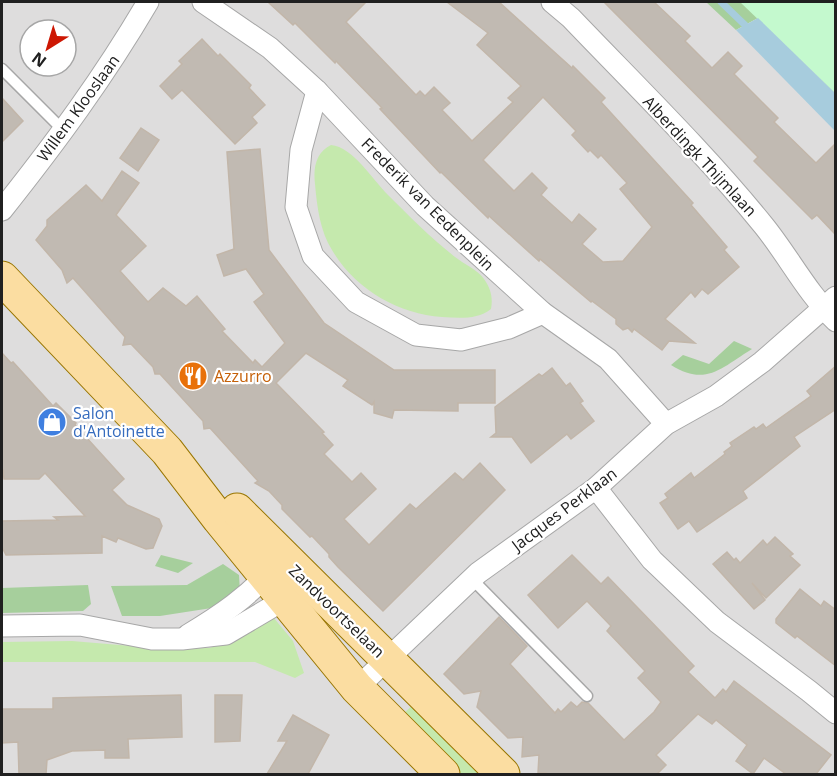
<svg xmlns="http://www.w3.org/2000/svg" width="837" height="776" font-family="'Open Sans',sans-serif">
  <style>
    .residential { fill: #dedddd; fill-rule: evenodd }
    .grass { fill: #c5e9ad }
    .forest { fill: #a6cf9c }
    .park { fill: #c4f9ce }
    .water { fill: #a7ccdd }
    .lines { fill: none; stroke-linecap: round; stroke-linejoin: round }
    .stream { stroke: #a7ccdd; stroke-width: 7 }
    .building { fill: #c1bab2; stroke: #c2b6a9; stroke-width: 1.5; fill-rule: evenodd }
    .service-casing { stroke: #a7a7a7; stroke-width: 13 }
    .minor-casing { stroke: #a7a7a7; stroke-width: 23 }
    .primary-casing { stroke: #997602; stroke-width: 35 }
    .service { stroke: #fff; stroke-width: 10 }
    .minor { stroke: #fff; stroke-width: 21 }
    .primary { stroke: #fbdda1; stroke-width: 33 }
    .labels { text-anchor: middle; stroke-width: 4.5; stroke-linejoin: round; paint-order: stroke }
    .street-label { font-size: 16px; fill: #202020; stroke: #fff }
    .food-label { font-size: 16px; fill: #c56008; stroke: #fff; text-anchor: start }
    .shop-label { font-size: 16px; fill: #366cbe; stroke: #fff; text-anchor: start }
  </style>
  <rect width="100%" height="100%" fill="#f0eee6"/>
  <path class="residential" d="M2,2H709L835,130V774H2ZM30,30H66V66H30Z"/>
  <g class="grass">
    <path d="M331,145C353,147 372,179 388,195C409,216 431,238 455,257C464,264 478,270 484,279C491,289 493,298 491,309C477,320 459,318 442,317C398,314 355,289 332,250C320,231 317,207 315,184C313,168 316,152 331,145Z"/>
    <path d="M273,617L293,641L304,673L295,678L255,662H2V642L72,641L167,649L209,648L232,641Z"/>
    <path d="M419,699L494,774H452L398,719Z"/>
  </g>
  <g class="forest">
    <path d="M706,2H835V93L758,18L736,30Z"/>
    <path d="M734,341L752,349C721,368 706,387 671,365L683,355L709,364Z"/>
    <path d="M161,555L193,563L178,573L155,566Z"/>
    <path d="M223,564L239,575L240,592L218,607L160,616H122L111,586L187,585Z"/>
    <path d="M88,585L91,604L83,611L2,613V588Z"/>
  </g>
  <path class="park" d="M740,2H835V93Z"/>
  <path class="water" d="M758,18L835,93V131L736,30Z"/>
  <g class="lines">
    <path class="stream" d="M721,2L745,25"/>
  </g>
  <g class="building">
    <path d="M268,2H366L346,22L416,95L420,91L425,96L434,87L450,103L442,110L472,141L513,102L508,98L521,86L477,45L488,33L447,2H499L572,68L573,66L605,98L601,102L693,203L691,205L727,247L724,250L739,267L708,294L702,289L695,297L691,292L665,319L695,343L669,341L662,350L634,329L632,332L628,328L623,330L616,324V319L592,301L591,302L540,259L539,261L489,216L488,218L441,172L440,173L380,109L382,108L336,61L335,63L295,23L293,25ZM543,97L576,131L572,135L588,152L590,150L598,158L601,155L627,183L620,189L652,227L623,261L603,262L582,244L596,229L579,214L572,223L541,195L547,188L532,173L514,191L483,160Z"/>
    <path d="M604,2H654L690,36L685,41L712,68L728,52L742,66L734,74L778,118L774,122L816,163L836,143V235L817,215L812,219L754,161L758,157Z"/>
    <path d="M202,39L218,56L220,54L251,85L249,88L265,105L252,117L257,123L235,144L182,90L172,99L160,86L182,64L179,61Z"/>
    <path d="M2,98L23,121L2,142Z"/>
    <path d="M141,128L159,140L138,171L120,158Z"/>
    <path d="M260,149L269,250L324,323L394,370H495V403H458V411L394,410L392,418L374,413V402L372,405L343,386L348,380L306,353L276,383L324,432L322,433L333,445L324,454L352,482L361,473L376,489L344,519L369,545L410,504L416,509L455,473L463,480L480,463L505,490L383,611L338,567L329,557V554L312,536L310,537L282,509V505L269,491L255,483L258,481L210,428L204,429L203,421L160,374H155L153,367L131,344L123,345L125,337L73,278L67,283L62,270L36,240L47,226V220L86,185L102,201L122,171L139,183L116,215L146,246L120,271L148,302L163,288L186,306L197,296L225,329L222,331L253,363L255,360L262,367L285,343L254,302L264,294L246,269L224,276L217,255L234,249L227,152Z"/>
    <path d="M2,353L11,363L13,362L53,406L56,403L76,423L75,425L124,479L112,490L127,505L159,519L162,526L153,548L146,549L118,538L116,542L102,536V553L6,555L2,547V521L58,520L54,517L85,516L45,473L39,479H4L3,470H2Z"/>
    <path d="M836,366V409L794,437L800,446L743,491L747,498L697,532L689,521L678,529L660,503L668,498L665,494L691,473L694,478L725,454L724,452L732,446L730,443L754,427L756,429L763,424L766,428L811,396L807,391Z"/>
    <path d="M552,368L566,386L570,383L583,401L580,403L594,421L571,439L567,434L531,463L512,437H491L496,433L495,407L539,374L542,376Z"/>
    <path d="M775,537L793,554L790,556L800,565L766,598L752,583L765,600L754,609L713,564L727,552L734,560L736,558L740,563L763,540L767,545Z"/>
    <path d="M572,555L601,584L608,577L694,666L688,672L715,698L723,689L726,692L734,681L831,755L816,774H786L764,758L753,774L736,761L747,745L716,720L712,724L698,714L656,755L666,765L657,774H548L546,773H538L539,755L522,757L523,737L508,738L477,707L481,691L464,694L444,674L499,617L527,646L510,664L555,713L558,709L561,712L571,702L577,707L582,702L588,703L624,740L654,712L661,702L638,678L645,671L607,631L611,626L587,601L558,628L528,595Z"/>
    <path d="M800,589L821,606L824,601L836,610V666L797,636L795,638L776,623V619Z"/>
    <path d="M181,695L182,737L128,739L129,758H105V750L72,751L47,760L46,774H19L18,742L2,743V709H53V698Z"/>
    <path d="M215,695H242L240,741L215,742Z"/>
    <path d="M293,715L329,735L308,774H267L287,741H278Z"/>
  </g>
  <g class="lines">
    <g class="service-casing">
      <g id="service">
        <path d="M2,69L64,131"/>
        <path d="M472,579L587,696"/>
      </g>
    </g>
    <g class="minor-casing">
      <g id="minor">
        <path d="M203,2L270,48L317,91L425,206L543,313L608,359L666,424"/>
        <path d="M552,2L571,18C636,86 705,153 764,226C789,257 807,293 836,321"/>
        <path d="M317,91L301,150L296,207L313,256L356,302L416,335L461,340L509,328L543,313"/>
        <path d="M2,210C56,142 104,77 148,2"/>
        <path d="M596,488L652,560L717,622L809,691L836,713"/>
        <path d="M2,626L80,625L152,639H182L226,634L294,594"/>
        <path d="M188,635C223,614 246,598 274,568"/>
        <path d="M357,688L478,573L596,488L666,424L716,396L762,362L836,297"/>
      </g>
    </g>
    <g class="primary-casing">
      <g id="primary">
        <path d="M2,278L167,451L219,519L357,688L443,774"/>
        <path d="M237,510L503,774"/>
      </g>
    </g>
    <use href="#service" class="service"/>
    <use href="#minor" class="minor"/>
    <use href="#primary" class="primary"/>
  </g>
  <defs>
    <g id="restaurant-disc" transform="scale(1.5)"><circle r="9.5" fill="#e8710a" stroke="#fff"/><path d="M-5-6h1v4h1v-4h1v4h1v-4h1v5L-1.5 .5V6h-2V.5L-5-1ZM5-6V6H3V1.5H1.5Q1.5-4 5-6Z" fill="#fff"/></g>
    <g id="shop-disc" transform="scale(1.5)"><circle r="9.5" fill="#3f7fe0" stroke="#fff"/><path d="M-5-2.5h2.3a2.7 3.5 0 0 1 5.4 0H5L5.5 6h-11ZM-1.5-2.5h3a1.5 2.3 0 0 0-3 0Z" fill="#fff"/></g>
  </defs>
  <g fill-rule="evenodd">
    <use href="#restaurant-disc" x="193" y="376"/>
    <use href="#shop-disc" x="52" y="422"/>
  </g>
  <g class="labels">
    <g class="street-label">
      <text transform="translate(78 108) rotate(-54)" y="6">Willem Klooslaan</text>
      <text transform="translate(700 156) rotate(47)" y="6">Alberdingk Thijmlaan</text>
      <text transform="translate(428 204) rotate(45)" y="6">Frederik van Eedenplein</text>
      <text transform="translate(564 509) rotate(-37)" y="6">Jacques Perklaan</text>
      <text transform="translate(337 611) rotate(44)" y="6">Zandvoortselaan</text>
    </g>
    <g class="food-label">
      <text x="214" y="382">Azzurro</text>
    </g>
    <g class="shop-label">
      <text x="73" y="419">Salon<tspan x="73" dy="18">d'Antoinette</tspan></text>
    </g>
  </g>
  <rect width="837" height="776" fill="none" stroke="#202020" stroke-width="6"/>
  <g transform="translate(48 48) rotate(217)"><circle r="28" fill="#ffffff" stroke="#a6a6a6" stroke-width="1.5"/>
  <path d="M0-4.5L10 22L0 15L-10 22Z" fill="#cd1703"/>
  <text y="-9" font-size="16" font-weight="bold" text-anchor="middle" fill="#202020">N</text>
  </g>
</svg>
